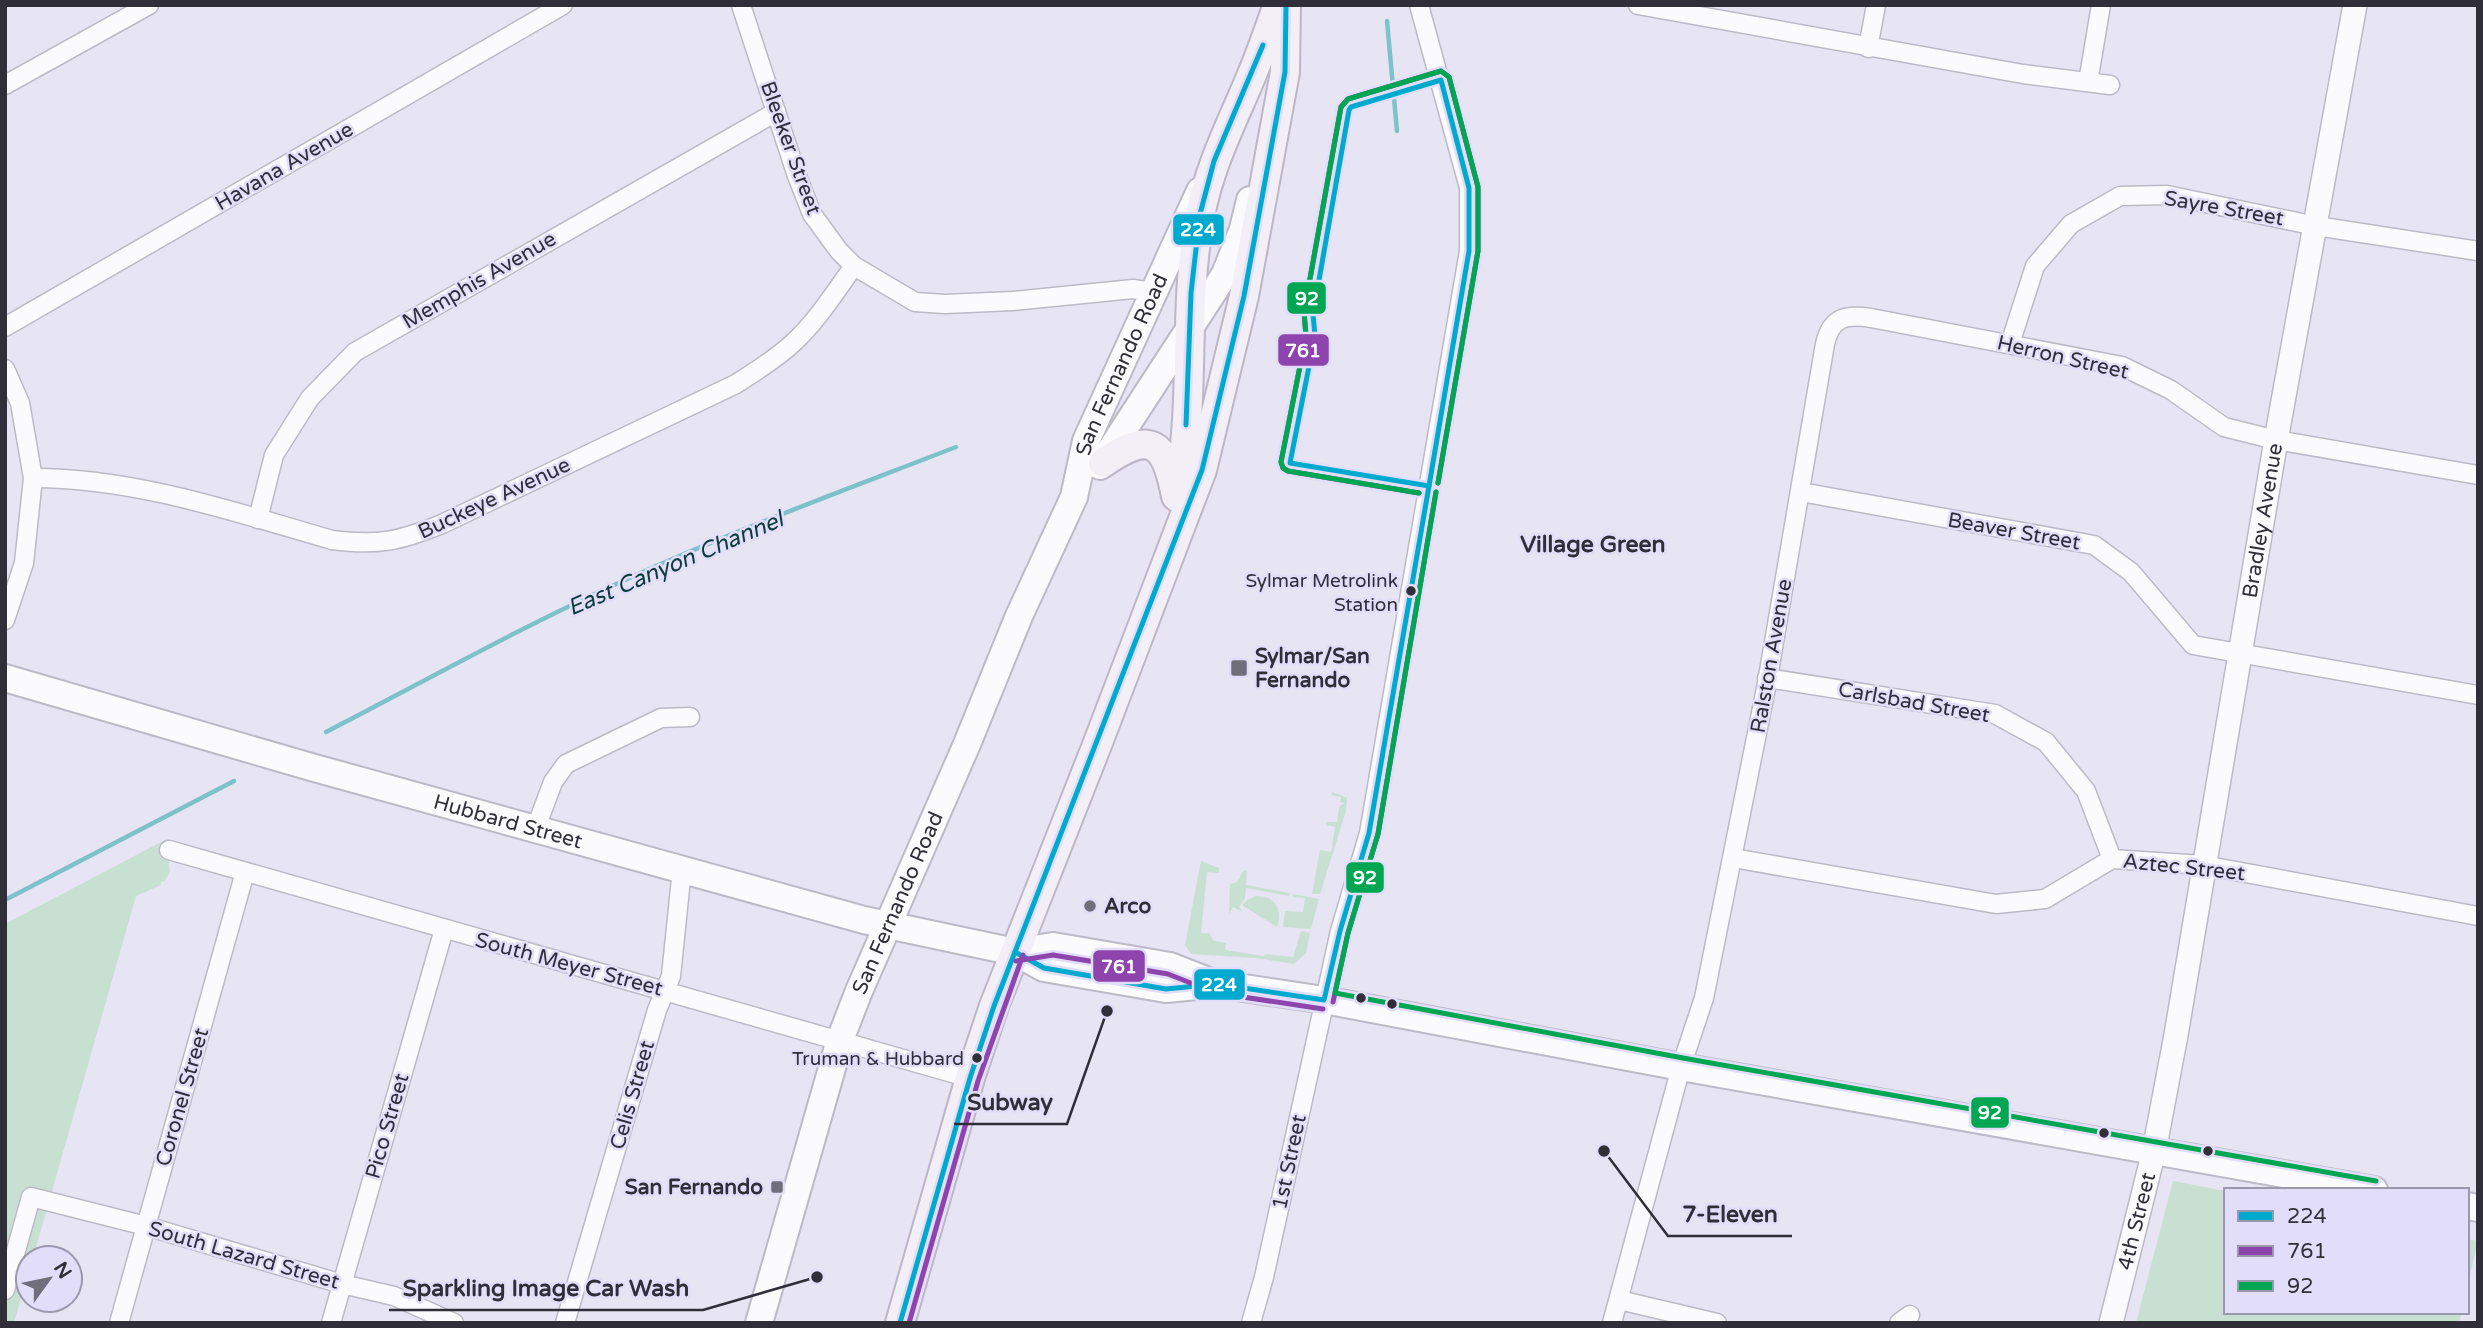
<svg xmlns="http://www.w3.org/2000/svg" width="2483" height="1328" font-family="'Varela Round',sans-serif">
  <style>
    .green { fill: #c7e0d1 }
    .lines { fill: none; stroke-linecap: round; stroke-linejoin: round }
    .stream { stroke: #7dc2c9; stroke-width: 4.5 }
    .minor-casing { stroke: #bcbac6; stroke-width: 21 }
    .tertiary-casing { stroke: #bcbac6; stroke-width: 26 }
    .secondary-casing { stroke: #bcbac6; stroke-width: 30 }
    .primary-casing { stroke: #bdb6c6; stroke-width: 32 }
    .minor { stroke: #fbfbfd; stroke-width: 18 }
    .tertiary { stroke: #fbfbfd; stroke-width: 23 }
    .secondary { stroke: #fbfbfd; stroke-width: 26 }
    .primary { stroke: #f2eff6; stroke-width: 28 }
    .bus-1-casing { stroke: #e2defa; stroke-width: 10 }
    .bus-2-casing { stroke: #e2defa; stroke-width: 10 }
    .bus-3-casing { stroke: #e2defa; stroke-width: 10 }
    .bus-1 { stroke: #00a9ce; stroke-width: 5 }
    .bus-2 { stroke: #8e44ad; stroke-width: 5 }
    .bus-3 { stroke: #00a651; stroke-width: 5 }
    .bus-dot { fill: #302e39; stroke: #e2defa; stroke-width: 2.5 }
    .poi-dot { fill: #706e7a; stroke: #e2defa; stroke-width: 2.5 }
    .labels { text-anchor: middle; stroke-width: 5; stroke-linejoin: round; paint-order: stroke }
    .bus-label { font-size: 19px; fill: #302e39; stroke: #e2defa; text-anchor: end }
    .street-label { font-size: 21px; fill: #302e39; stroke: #e2defa }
    .poi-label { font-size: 21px; font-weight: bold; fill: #302e39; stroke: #e2defa; text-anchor: start }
    .neighbourhood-label { font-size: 23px; font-weight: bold; fill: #302e39; stroke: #e2defa }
    .water-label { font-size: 23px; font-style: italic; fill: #0b3b3c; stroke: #e2defa }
    .leader { fill: none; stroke: #302e39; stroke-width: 2.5 }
    .callout-dot { fill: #302e39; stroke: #e2defa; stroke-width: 2.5 }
    .callout-label { font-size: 23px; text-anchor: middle; font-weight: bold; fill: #302e39; stroke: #e2defa; stroke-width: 5; stroke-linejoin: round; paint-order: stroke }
    .line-badge { stroke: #e2defa; stroke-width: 2.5 }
    .badge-label { font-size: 19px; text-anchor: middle; font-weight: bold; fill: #fff }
  </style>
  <rect width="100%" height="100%" fill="#e7e4f4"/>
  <g class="green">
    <path d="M1333,792L1347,798L1346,811L1320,894H1312L1320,850L1331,852L1335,827L1327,825L1326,822H1337L1339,807L1344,803L1340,802L1341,797L1331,795Z"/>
    <path d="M165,840L170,871L165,881L161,882V885L136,896L33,1258H28V1274L14,1323H5V924Z"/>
    <path d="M1201,861L1219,868V873L1207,872L1201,933H1209L1214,941L1226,943L1225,950L1264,956L1265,954L1293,957L1301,931L1310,933L1306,953L1294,964L1256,958L1191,954L1185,945Z"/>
    <path d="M1244,870L1247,872L1246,885L1290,893L1289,896L1246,888L1245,898L1239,907L1243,912L1233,907L1229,914L1230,884L1237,882Z"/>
    <path d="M1293,894L1319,899L1311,929L1283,927L1285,911L1303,912L1305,898L1293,897Z"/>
    <path d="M1256,896C1275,895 1283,910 1277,927L1242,905L1247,900Z"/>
    <path d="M2173,1181L2226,1191V1312H2462L2459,1323H2136Z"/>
    <path d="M2467,1239L2478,1241L2467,1287Z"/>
  </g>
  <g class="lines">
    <g class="stream">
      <path d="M1387,21L1397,131"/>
      <path d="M326,732C425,681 523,626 625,580C733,531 845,490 956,447"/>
      <path d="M5,900L234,781"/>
    </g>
    <g class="minor-casing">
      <g id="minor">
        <path d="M741,5L797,176L812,214L839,251L854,266L915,302L945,304L1013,301L1133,289L1153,292"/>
        <path d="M1638,5L2023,74L2110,85"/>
        <path d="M1868,48L1876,5"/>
        <path d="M2088,82L2101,5"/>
        <path d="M5,85L149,5"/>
        <path d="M5,327L563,5"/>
        <path d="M2010,344L2035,266L2071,224L2120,196L2167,195L2316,226L2478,251"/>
        <path d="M5,369L20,403L33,478L24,563L5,620"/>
        <path d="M33,478C135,478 235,512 332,540C378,546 400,541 442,524L736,384C756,371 776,359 793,343C817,321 835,292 854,266"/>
        <path d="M1801,492L2094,545L2131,572L2193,645L2478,695"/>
        <path d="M258,519L274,455L310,398L355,352L776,112"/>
        <path d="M1767,678L1995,714L2046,742L2086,791L2112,859"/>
        <path d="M535,830L553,782L566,764L661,718L690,717"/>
        <path d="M169,850L970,1078"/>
        <path d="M1733,858L1996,904L2045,899L2112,859L2203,865L2478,916"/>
        <path d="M5,1290L31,1197L146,1226L342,1284L394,1296L454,1323"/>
        <path d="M1619,1300L1717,1323"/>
        <path d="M119,1323L245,872"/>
        <path d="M331,1323L444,929"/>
        <path d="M565,1323L657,1010L671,976L682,869"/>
        <path d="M1251,1323L1264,1277L1340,931L1369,833L1469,251V188L1419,5"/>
        <path d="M1612,1323L1681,1067L1704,998L1767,683L1825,344C1831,317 1846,314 1871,318L2122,366L2171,390L2224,427L2276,440L2478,475"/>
        <path d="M1899,1323L1910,1315"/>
      </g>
    </g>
    <g class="tertiary-casing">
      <g id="tertiary">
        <path id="s1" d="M2111,1323L2154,1151L2176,1035L2276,440L2355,5"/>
      </g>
    </g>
    <g class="secondary-casing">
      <g id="secondary">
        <path d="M1100,466L1225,274L1243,229L1250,200"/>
        <path id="s2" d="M5,678L311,767L864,920L1015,952L1044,968L1166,989L1217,984L1324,1000L1681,1067L2374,1190"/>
        <path d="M1015,952L1053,946L1170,966L1211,982"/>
        <path d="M2467,1206L2478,1208"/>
        <path id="s3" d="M759,1323L840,1040L859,991L967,744L1019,616L1074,497L1086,441L1200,191"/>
      </g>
    </g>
    <g class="primary-casing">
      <g id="primary">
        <path d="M1103,463C1151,430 1165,441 1176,496"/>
        <path d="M1177,497C1197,406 1182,308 1200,216C1210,162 1235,117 1255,67C1263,47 1270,27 1277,7"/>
        <path d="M900,1323L970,1078L994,1006L1097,745L1202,470L1244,296L1285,72L1286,5"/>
      </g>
    </g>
    <use href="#minor" class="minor"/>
    <use href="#tertiary" class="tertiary"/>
    <use href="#secondary" class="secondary"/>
    <use href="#primary" class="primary"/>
    <g class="bus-1-casing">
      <g id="bus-1">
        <path d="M1441,80L1469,188V251L1429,486L1290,463L1315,336L1313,314L1349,110L1351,107Z"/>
        <path d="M1186,425L1191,293L1200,214L1214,161L1263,45"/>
        <path d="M1015,952L1044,968L1166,989L1217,984L1324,1000L1340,931L1369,833L1429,486"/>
        <path d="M900,1323L970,1078L994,1006L1202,470L1244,296L1285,72L1286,5"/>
      </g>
    </g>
    <g class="bus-2-casing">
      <g id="bus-2">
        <path d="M1419,493L1288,471L1283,468L1281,462L1306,336L1304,312L1341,107L1348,99L1441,71L1449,77L1478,187V251L1438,483"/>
        <path d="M1016,961L1053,955L1168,974L1216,993L1323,1009"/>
        <path d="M1333,1002L1348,933L1378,834L1436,492"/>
        <path d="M909,1323L978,1081L1023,955"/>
      </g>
    </g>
    <g class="bus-3-casing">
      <g id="bus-3">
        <path d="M1436,492L1378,834L1348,933L1335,993L1683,1058L2376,1181"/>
        <path d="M1419,493L1288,471L1283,468L1281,462L1306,336L1304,312L1341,107L1348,99L1441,71L1449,77L1478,187V251L1438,483"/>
      </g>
    </g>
    <use href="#bus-1" class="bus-1"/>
    <use href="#bus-2" class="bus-2"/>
    <use href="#bus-3" class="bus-3"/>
  </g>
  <g class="bus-dot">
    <circle cx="1411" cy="591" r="6"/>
    <circle cx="1361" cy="998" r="6"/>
    <circle cx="1392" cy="1004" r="6"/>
    <circle cx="977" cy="1058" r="6"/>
    <circle cx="2104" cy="1133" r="6"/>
    <circle cx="2208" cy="1151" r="6"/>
  </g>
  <g class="poi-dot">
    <rect x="1230" y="659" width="18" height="18" rx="3.5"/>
    <circle cx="1090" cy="906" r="7"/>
    <rect x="770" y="1180" width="14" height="14" rx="3.5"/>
  </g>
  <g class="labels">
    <g class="bus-label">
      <text x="1398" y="587">Sylmar Metrolink<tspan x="1398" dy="24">Station</tspan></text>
      <text x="964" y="1065">Truman &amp; Hubbard</text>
    </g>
    <g class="street-label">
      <text transform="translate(791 148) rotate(70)" y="7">Bleeker Street</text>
      <text transform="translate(284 166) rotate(-30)" y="7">Havana Avenue</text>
      <text transform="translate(2224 208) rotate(10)" y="7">Sayre Street</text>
      <text transform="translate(479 280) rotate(-30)" y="7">Memphis Avenue</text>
      <text transform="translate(2063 357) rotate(13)" y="7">Herron Street</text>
      <text dy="7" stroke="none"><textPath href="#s3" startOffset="1027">San Fernando Road</textPath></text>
      <text transform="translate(494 498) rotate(-25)" y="7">Buckeye Avenue</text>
      <text dy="7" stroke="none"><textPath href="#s1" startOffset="817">Bradley Avenue</textPath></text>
      <text transform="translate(2014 531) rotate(10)" y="7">Beaver Street</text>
      <text transform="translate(1771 656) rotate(-80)" y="7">Ralston Avenue</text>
      <text transform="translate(1914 702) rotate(10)" y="7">Carlsbad Street</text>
      <text dy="7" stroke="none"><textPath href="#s2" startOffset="523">Hubbard Street</textPath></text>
      <text transform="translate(2184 867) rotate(6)" y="7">Aztec Street</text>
      <text dy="7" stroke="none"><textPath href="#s3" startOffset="443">San Fernando Road</textPath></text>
      <text transform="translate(569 964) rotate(15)" y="7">South Meyer Street</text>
      <text transform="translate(632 1095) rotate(-74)" y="7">Celis Street</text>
      <text transform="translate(182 1097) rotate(-74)" y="7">Coronel Street</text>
      <text transform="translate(387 1126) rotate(-74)" y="7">Pico Street</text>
      <text transform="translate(1289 1162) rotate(-78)" y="7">1st Street</text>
      <text dy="7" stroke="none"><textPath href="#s1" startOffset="105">4th Street</textPath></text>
      <text transform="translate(244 1255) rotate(16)" y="7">South Lazard Street</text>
    </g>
    <g class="poi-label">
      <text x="1255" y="663">Sylmar/San<tspan x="1255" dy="24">Fernando</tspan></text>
      <text x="1104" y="913">Arco</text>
      <text x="763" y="1194" text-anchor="end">San Fernando</text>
    </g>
    <g class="neighbourhood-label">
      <text x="1593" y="552">Village Green</text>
    </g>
    <g class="water-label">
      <text transform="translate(675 563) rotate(-23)" y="8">East Canyon Channel</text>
    </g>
  </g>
  <path class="leader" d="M1107 1011L1067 1124H954M1604 1151L1668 1236H1792M817 1277L703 1310H389"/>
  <g class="callout-dot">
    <circle cx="1107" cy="1011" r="7"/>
    <circle cx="1604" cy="1151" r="7"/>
    <circle cx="817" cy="1277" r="7"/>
  </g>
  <g class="callout-label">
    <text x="1010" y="1110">Subway</text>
    <text x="1730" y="1222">7-Eleven</text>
    <text x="546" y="1296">Sparkling Image Car Wash</text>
  </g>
  <g class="line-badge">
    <rect x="1172" y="213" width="53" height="33" rx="7" fill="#00a9ce"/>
    <rect x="1286" y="281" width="41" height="34" rx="7" fill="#00a651"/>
    <rect x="1277" y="333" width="53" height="34" rx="7" fill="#8e44ad"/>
    <rect x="1345" y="861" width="40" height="33" rx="7" fill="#00a651"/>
    <rect x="1092" y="949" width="54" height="34" rx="7" fill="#8e44ad"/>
    <rect x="1193" y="968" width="53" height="33" rx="7" fill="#00a9ce"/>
    <rect x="1970" y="1096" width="40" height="33" rx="7" fill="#00a651"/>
  </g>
  <g class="badge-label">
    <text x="1198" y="236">224</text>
    <text x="1307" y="305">92</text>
    <text x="1303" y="357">761</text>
    <text x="1365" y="884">92</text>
    <text x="1119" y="973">761</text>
    <text x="1219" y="991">224</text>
    <text x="1990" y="1119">92</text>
  </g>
  <rect width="2483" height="1328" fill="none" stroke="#302e39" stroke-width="14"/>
  <rect x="2224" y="1188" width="245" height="126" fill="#e2defa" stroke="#9b98ad" stroke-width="2"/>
  <rect x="2238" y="1211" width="35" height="10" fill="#00a9ce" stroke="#9b98ad" stroke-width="2"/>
  <text x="2287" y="1223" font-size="21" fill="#302e39">224</text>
  <rect x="2238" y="1246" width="35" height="10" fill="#8e44ad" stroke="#9b98ad" stroke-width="2"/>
  <text x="2287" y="1258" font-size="21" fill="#302e39">761</text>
  <rect x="2238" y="1281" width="35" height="10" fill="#00a651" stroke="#9b98ad" stroke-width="2"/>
  <text x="2287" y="1293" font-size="21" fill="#302e39">92</text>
  <g transform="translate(49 1279) rotate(57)"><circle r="33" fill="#e2defa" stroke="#9b98ad" stroke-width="2"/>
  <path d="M0-5L12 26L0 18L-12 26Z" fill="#706e7a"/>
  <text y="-10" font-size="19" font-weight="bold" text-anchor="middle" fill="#302e39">N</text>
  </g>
</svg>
